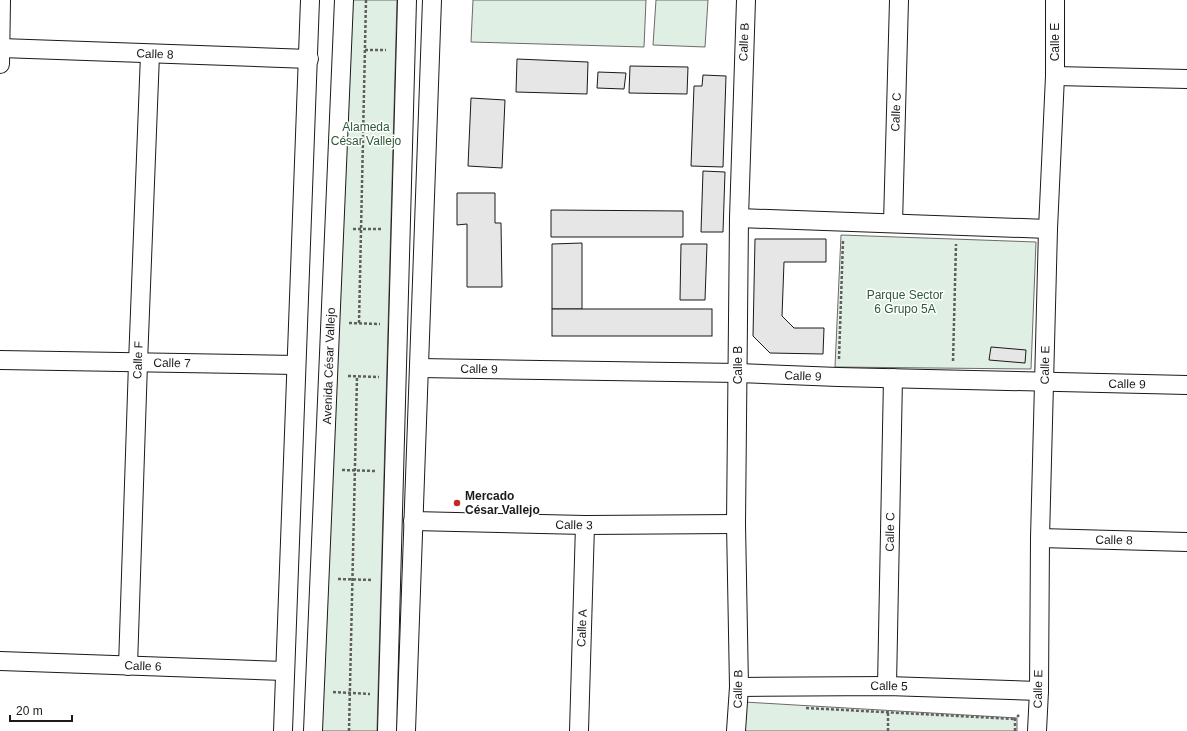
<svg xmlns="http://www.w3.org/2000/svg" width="1187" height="731" font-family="Arial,sans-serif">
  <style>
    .green { fill: #e0efe3; stroke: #6a6a6a }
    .building { fill: #e6e6e6; stroke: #1a1a1a }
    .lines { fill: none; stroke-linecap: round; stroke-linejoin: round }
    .minor-casing { stroke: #1a1a1a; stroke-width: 20 }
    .path { stroke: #5f5f5f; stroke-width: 2.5; stroke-dasharray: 3 2; stroke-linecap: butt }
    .minor { stroke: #fff; stroke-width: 18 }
    .poi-dot { fill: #c62828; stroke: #fff; stroke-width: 1.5 }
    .labels { text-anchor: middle; stroke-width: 3; stroke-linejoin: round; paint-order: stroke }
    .street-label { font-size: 12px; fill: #1a1a1a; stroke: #fff }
    .park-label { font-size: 12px; fill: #2b5a34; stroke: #fff }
    .poi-label { font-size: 12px; font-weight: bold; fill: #1a1a1a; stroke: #fff; text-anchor: start }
  </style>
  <rect width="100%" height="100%" fill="#fff"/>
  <g class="green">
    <path d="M342,0H397L377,731H322Z"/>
    <path d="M473,0H646L644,47L471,42Z"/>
    <path d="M656,0H708L705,47L653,45Z"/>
    <path d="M841,235L1036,242L1031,369L835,367Z"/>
    <path d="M744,702L1017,718V731H743Z"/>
  </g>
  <g class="building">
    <path d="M517,59L588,62L587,94L516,92Z"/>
    <path d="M630,66L688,67L687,94L629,93Z"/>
    <path d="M598,72L626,73L624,89L597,88Z"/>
    <path d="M703,75L726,76L723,167L691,166L694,86H702Z"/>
    <path d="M471,98L505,100L502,168L468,166Z"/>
    <path d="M703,171L725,172L723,232H701Z"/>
    <path d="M457,193H495V223H501L502,287H467V224L457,225Z"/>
    <path d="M551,210L683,211V237H551Z"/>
    <path d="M755,239H826V262H784L782,316L794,328H824L823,354L770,353L753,336Z"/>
    <path d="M582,243V309H552V244Z"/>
    <path d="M681,244H707L705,300H680Z"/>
    <rect x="552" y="309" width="160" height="27"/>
    <path d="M991,347L1026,350L1025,363L989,360Z"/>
  </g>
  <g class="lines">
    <g class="minor-casing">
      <g id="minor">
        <path d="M1,48L309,59"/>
        <path d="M0,64L1,0"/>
        <path d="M1055,76L1187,79"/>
        <path d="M739,218L1048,229"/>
        <path d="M893,223L899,0"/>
        <path d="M0,360L296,365"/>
        <path d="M419,368L738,373L838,377L1187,385"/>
        <path d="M413,521L585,525L736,524"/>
        <path d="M1040,538L1187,542"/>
        <path d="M0,661L285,671"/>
        <path d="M128,666L138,363L150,54"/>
        <path d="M887,686L893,378"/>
        <path d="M739,687L887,686L1039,691"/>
        <path d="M283,731L310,0"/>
        <path d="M313,731L344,0"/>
        <path d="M387,731L407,0"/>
        <path d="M406,731L432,0"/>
        <path d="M579,731L585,525"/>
        <path d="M736,731L739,687L736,524L739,218L746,0"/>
        <path d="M1037,731L1039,691L1040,538L1048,229L1055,76V0"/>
      </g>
    </g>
    <g class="path">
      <path d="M365,50H386"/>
      <path d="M353,229H382"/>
      <path d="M349,323L380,324"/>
      <path d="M359,323L366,0"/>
      <path d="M839,359L843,240"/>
      <path d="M953,361L956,244"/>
      <path d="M348,376L379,377"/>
      <path d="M342,470L375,471"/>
      <path d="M338,579L373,580"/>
      <path d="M333,692L370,694"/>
      <path d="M806,708L1015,719"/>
      <path d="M349,731L357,377"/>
      <path d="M888,731V712"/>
      <path d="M1015,731V719L1019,715"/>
    </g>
    <use href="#minor" class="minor"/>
  </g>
  <circle class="poi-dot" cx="457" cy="503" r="4"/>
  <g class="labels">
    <g class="street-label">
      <text transform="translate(744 42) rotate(-88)" y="4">Calle B</text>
      <text transform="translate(1055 42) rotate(-90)" y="4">Calle E</text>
      <text transform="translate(155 54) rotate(2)" y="4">Calle 8</text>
      <text transform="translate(896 112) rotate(-88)" y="4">Calle C</text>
      <text transform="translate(138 360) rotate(-88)" y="4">Calle F</text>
      <text transform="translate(172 363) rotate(1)" y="4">Calle 7</text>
      <text transform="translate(738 365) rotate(-90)" y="4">Calle B</text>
      <text transform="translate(1045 365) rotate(-89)" y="4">Calle E</text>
      <text transform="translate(329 366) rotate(-88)" y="4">Avenida César Vallejo</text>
      <text transform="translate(479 369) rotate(1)" y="4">Calle 9</text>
      <text transform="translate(803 376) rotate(2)" y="4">Calle 9</text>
      <text transform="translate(1127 384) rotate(1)" y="4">Calle 9</text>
      <text transform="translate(574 525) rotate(1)" y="4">Calle 3</text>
      <text transform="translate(890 532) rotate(-89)" y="4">Calle C</text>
      <text transform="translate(1114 540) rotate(1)" y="4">Calle 8</text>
      <text transform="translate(582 628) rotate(-88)" y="4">Calle A</text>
      <text transform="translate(143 666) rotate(2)" y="4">Calle 6</text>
      <text transform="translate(889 686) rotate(1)" y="4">Calle 5</text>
      <text transform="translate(738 689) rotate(-89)" y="4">Calle B</text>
      <text transform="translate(1038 689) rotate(-89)" y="4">Calle E</text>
    </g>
    <g class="park-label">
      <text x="366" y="131">Alameda<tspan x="366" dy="14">César Vallejo</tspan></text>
      <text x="905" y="299">Parque Sector<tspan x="905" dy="14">6 Grupo 5A</tspan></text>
    </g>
    <g class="poi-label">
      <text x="465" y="500">Mercado<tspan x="465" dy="14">César Vallejo</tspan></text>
    </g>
  </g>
  <path d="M10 715v6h62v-6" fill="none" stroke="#1a1a1a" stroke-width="2"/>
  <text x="16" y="715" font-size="12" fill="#1a1a1a" stroke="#ffffff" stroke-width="3" paint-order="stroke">20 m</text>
</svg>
